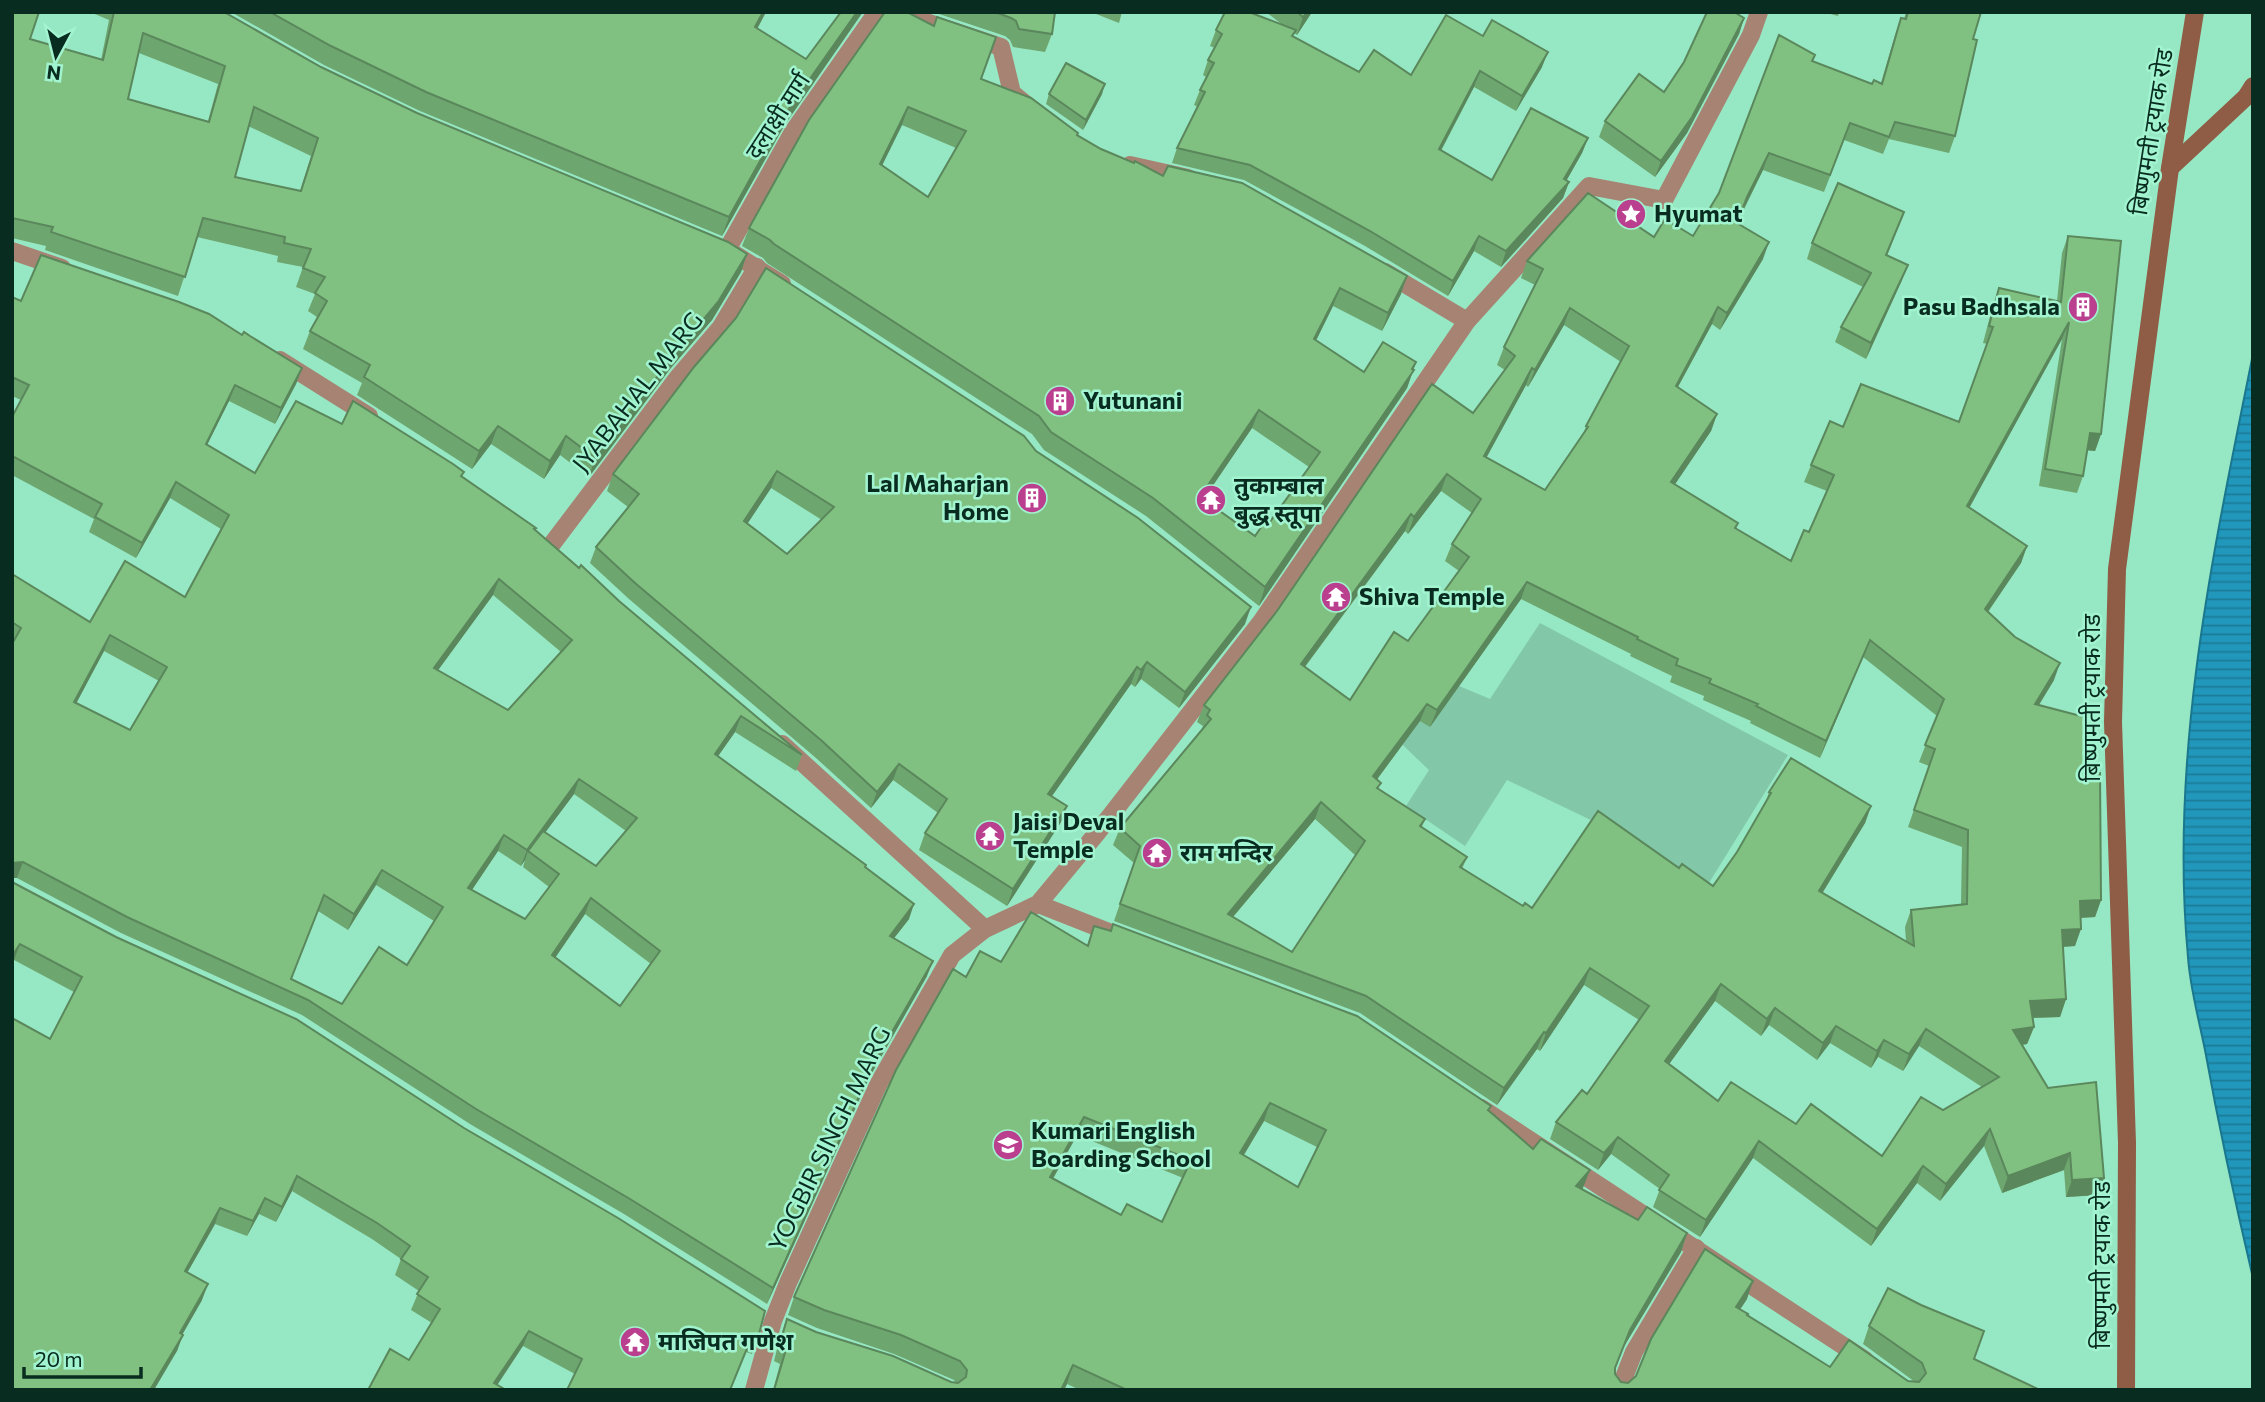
<svg xmlns="http://www.w3.org/2000/svg" width="2265" height="1402" font-family="Commissioner,'Noto Sans Devanagari',sans-serif">
  <style>
    .grass { fill: #82c7a8 }
    .water { fill: url(#water-rules); stroke: #1a778d; stroke-width: 2 }
    .lines { fill: none; stroke-linecap: round; stroke-linejoin: round }
    .street { stroke: #a78373; stroke-width: 18 }
    .secondary { stroke: #8f5c45; stroke-width: 18 }
    .wall { fill: #6ea670; fill-rule: evenodd }
    .shaded-wall { fill: #5a875b }
    .building { fill: #80c182; stroke: #5a875b; stroke-width: 2; fill-rule: evenodd }
    .labels { text-anchor: middle; stroke-width: 5; stroke-linejoin: round; paint-order: stroke }
    .street-label { font-size: 24px; fill: #082c1f; stroke: #a2f4d0 }
    .poi-label { font-size: 24px; font-weight: bold; fill: #082c1f; stroke: #a2f4d0; text-anchor: start }
  </style>
  <defs>
    <pattern id="water-rules" width="6" height="5" patternUnits="userSpaceOnUse" patternTransform="scale(1.75)"><rect width="6" height="5" fill="#2197bc"/><path d="M0 2.5h6" fill="none" stroke="#1b7b98"/></pattern>
  </defs>
  <rect width="100%" height="100%" fill="#96e7c3"/>
  <path class="grass" d="M1540,623L1788,755L1704,891L1618,833L1507,780L1465,846L1406,806L1429,770L1385,728L1421,670L1490,699Z"/>
  <path class="water" d="M2253,354V1278C2235,1202 2219,1127 2205,1050C2199,1020 2190,988 2188,957C2169,753 2213,553 2253,354Z"/>
  <g class="lines">
    <g class="street">
      <path d="M896,12L1001,47L1012,93L1028,106"/>
      <path d="M1130,165L1188,178"/>
      <path d="M726,249L782,284"/>
      <path d="M727,250L793,132L877,12"/>
      <path d="M12,251L62,268"/>
      <path d="M1385,272L1467,321"/>
      <path d="M280,360L369,416"/>
      <path d="M552,544L679,376L721,327L757,267"/>
      <path d="M782,744L985,929"/>
      <path d="M1038,904L1114,934"/>
      <path d="M1481,1108L1865,1360"/>
      <path d="M754,1390L773,1321L788,1283L879,1083L952,955L985,929L1038,904L1097,833L1261,622L1467,321L1589,186L1664,200L1751,35L1759,12"/>
      <path d="M1619,1390L1634,1352L1696,1248"/>
    </g>
    <g class="secondary">
      <path d="M2170,168L2246,97L2253,86"/>
      <path d="M2126,1390L2127,1143L2113,722L2117,569L2170,168L2195,12"/>
    </g>
  </g>
  <g class="wall">
    <path d="M12,12L30,39L101,60L109,20L90,12H224L321,67L417,113L747,254L741,272L712,320L670,369L589,477L560,455L544,479L491,444L472,469L357,395L362,383L303,349L310,331L317,317L308,311L315,294L296,287L303,267L277,262L278,256L197,237L178,296L45,250L46,246L12,238ZM139,53L218,84L208,121L128,99ZM248,126L311,156L300,191L235,177Z"/>
    <path d="M231,12H766L757,29L784,126L722,236L420,111L324,65Z"/>
    <path d="M936,12H1055L1052,34L1045,52L1013,47L1010,40L1005,36L936,13Z"/>
    <path d="M1091,12H1122L1119,23Z"/>
    <path d="M1266,12H1312L1297,35L1294,33L1293,36L1359,72L1411,75L1483,36L1542,67L1516,111L1474,87L1441,151L1492,180L1588,138L1582,153L1566,181L1569,182L1563,198L1501,267L1474,251L1448,296L1365,246L1244,180L1172,163L1177,148L1198,107L1194,105L1200,90L1206,77L1203,75L1208,60L1215,48L1210,46L1216,30L1284,26Z"/>
    <path d="M1823,12H1839L1838,16Z"/>
    <path d="M1906,12H1981L1973,39L1955,136L1949,153L1889,139L1883,154L1844,140L1824,192L1763,170L1737,224L1763,259L1720,330L1712,324L1678,387L1717,414L1711,431L1675,484L1738,523L1736,529L1791,561L1809,532L1827,491L1804,482L1811,465L1843,427L1958,422L1987,344L1983,343L1993,305L1999,288L2057,301L2062,253L2068,236L2101,434L2095,451L2087,450L2083,476L2077,493L2039,486L2062,339L1969,508L2027,546L2021,563L1988,612L2054,680L2039,705L2082,774L2101,900L2095,917L2081,918L2075,946L2063,947L2066,999L2060,1017L2032,1018L2034,1027L2027,1044L2022,1045L2104,1178L2098,1195L2066,1197L2064,1170L2002,1193L1984,1146L1940,1201L1917,1183L1871,1246L1753,1158L1700,1237L1653,1207L1660,1189L1611,1154L1598,1170L1550,1139L1556,1122L1587,1094L1639,1020L1584,985L1540,1051L1537,1049L1497,1105L1360,1013L1114,921L1134,863L1113,845L1120,828L1201,732L1203,726L1197,722L1204,705L1473,413L1505,370L1497,365L1504,347L1535,285L1521,278L1527,261L1654,237L1693,236L1815,55L1813,61L1872,84L1881,83L1895,35L1901,18L1904,19ZM1564,325L1621,362L1586,426L1583,435L1545,490L1486,458L1526,385L1528,387ZM1441,491L1472,513L1452,544L1445,561L1459,571L1408,641L1350,700L1305,667L1405,531L1408,534ZM1521,599L1631,654L1630,656L1672,676L1670,682L1704,696L1703,700L1751,721L1750,723L1820,758L1863,657L1937,716L1919,762L1929,766L1908,827L1962,847L1961,904L1911,910L1905,927L1906,941L1823,892L1865,823L1871,806L1769,792L1765,804L1737,852L1713,886L1679,868L1532,908L1523,906L1462,869L1467,857L1422,827L1425,819L1379,789L1377,779L1420,721L1430,727ZM1315,819L1355,855L1292,952L1233,917ZM1715,1001L1761,1036L1769,1025L1817,1060L1830,1043L1871,1068L1878,1057L1903,1071L1919,1046L1982,1087L1943,1110L1882,1156L1796,1124L1718,1101L1669,1064Z"/>
    <path d="M937,17L981,79L1101,149L1401,294L1382,331L1333,306L1316,340L1364,372L1416,362L1407,388L1259,606L1146,516L1044,450L1032,434L767,263L763,258L742,246L749,228L933,26ZM902,125L956,148L928,197L882,165ZM1252,428L1309,467L1267,526L1255,536L1203,499Z"/>
    <path d="M1744,18L1739,34L1687,133L1655,177L1599,137L1605,121L1664,92Z"/>
    <path d="M1049,94H1102L1083,130L1046,104Z"/>
    <path d="M1904,212L1887,256L1902,280L1866,359L1835,342L1841,327L1863,287L1807,259L1812,243Z"/>
    <path d="M12,297L21,301L242,335L302,368L296,384L275,424L229,401L207,445L255,473L342,424L464,472L462,476L535,530L802,755L796,771L735,732L718,756L866,865V867L909,919L894,938L927,976L869,1078L767,1304L624,1214L470,1124L302,1015L121,933L17,878H12V644L13,642H12V574L90,622L185,597L221,529L170,498L136,558L89,532L94,519L12,475V417L21,400L12,396ZM493,595L561,652L508,710L438,670ZM104,651L159,681L130,730L76,703ZM574,794L626,831L596,866L545,832ZM498,851L521,866L525,860L523,867L549,887L525,919L472,890ZM376,885L434,921L407,965L342,1004L291,979L318,911L348,930ZM585,914L651,964L620,1006L555,958Z"/>
    <path d="M1036,451L1245,624L1179,708L1141,679L1135,687L1131,684L1052,796L1067,806L1061,822L1007,906L919,850L925,833L938,813L893,780L871,808L816,758L629,599L590,563L596,547L628,507L607,491L613,474ZM771,488L822,520L787,554L747,524Z"/>
    <path d="M12,882L758,1338L752,1354L746,1352L575,1374L523,1346L409,1360L432,1323L411,1310L419,1291L395,1275L401,1259L372,1239L292,1191L276,1222L259,1214L247,1236L215,1224L187,1273L202,1300L182,1335L177,1351L50,1039L74,992L14,960L12,963Z"/>
    <path d="M1094,926L1491,1106L1489,1111L1533,1149L1583,1188L1582,1189L1638,1220L1687,1233L1681,1252L1623,1348L1615,1370V1374L1621,1382L1628,1383L1747,1299L1740,1309L1747,1316L1830,1367L1915,1382L1863,1344L1869,1326L1974,1359L2040,1390H1080L1067,1384L1064,1390H773L780,1364L774,1361L780,1337L787,1319L816,1332L951,1382L956,1383L954,1380L894,1354L817,1328L788,1315L794,1297L966,977L1001,962L1087,945ZM1264,1121L1317,1147L1298,1187L1244,1155ZM1077,1135L1183,1178L1162,1222L1121,1215L1053,1179Z"/>
  </g>
  <g class="shaded-wall">
    <path d="M763,12H766L748,46L755,27Z"/>
    <path d="M857,12H863L784,126L722,236L729,217L790,107Z"/>
    <path d="M1307,12H1312L1297,35L1303,17Z"/>
    <path d="M1744,18L1739,34L1687,133L1655,177L1661,161Z"/>
    <path d="M1548,52L1542,67L1516,111L1522,96Z"/>
    <path d="M1480,71L1474,87L1433,165L1439,149Z"/>
    <path d="M1105,84L1102,94L1083,130L1086,120Z"/>
    <path d="M908,107L902,125L874,182L880,164Z"/>
    <path d="M1588,138L1582,153L1560,192L1569,182L1563,198L1501,267L1506,251L1564,179Z"/>
    <path d="M1769,153L1763,170L1741,214L1747,197Z"/>
    <path d="M1479,236L1474,251L1448,296L1453,281Z"/>
    <path d="M1769,242L1763,259L1720,330L1727,313Z"/>
    <path d="M747,254L741,272L712,320L670,369L589,477L595,458Z"/>
    <path d="M1908,265L1902,280L1866,359L1871,343Z"/>
    <path d="M1407,276L1401,294L1382,331L1388,313Z"/>
    <path d="M1340,288L1333,306L1308,357L1314,339Z"/>
    <path d="M1718,307L1712,324L1669,403L1676,386Z"/>
    <path d="M1570,308L1564,325L1528,387L1535,370Z"/>
    <path d="M2069,322L2062,339L1961,523L1967,506Z"/>
    <path d="M1416,362L1407,388L1259,606L1265,587Z"/>
    <path d="M302,368L296,384L275,424L281,408Z"/>
    <path d="M1532,368L1526,385L1478,473L1484,456Z"/>
    <path d="M235,385L229,401L200,459L206,444Z"/>
    <path d="M1259,410L1252,428L1193,515L1200,497Z"/>
    <path d="M1717,414L1711,431L1665,499L1671,482Z"/>
    <path d="M498,426L491,444L472,469L479,451Z"/>
    <path d="M2090,433L2101,434L2095,451L2084,450Z"/>
    <path d="M566,436L560,455L544,479L550,461Z"/>
    <path d="M777,471L771,488L738,538L744,521Z"/>
    <path d="M1447,474L1441,491L1408,534L1414,517Z"/>
    <path d="M176,482L170,498L136,558L142,543Z"/>
    <path d="M1411,514L1405,531L1294,681L1301,664Z"/>
    <path d="M2027,546L2021,563L1978,626L1985,609Z"/>
    <path d="M499,579L493,595L428,684L434,668Z"/>
    <path d="M1527,582L1521,599L1430,727L1437,710Z"/>
    <path d="M1251,607L1245,624L1179,708L1185,692Z"/>
    <path d="M110,635L104,651L69,717L74,702Z"/>
    <path d="M1870,640L1863,657L1820,758L1826,741Z"/>
    <path d="M1147,662L1141,679L1135,687L1141,670Z"/>
    <path d="M2060,663L2054,680L2029,721L2035,704Z"/>
    <path d="M1137,667L1131,684L1042,810L1048,794Z"/>
    <path d="M1427,704L1420,721L1367,793L1373,776Z"/>
    <path d="M741,716L735,732L709,769L715,754Z"/>
    <path d="M899,764L893,780L871,808L877,792Z"/>
    <path d="M579,779L574,794L530,853L528,851L525,860L521,866L527,850Z"/>
    <path d="M1321,802L1315,819L1221,931L1228,914Z"/>
    <path d="M1067,806L1061,822L1007,906L1013,889Z"/>
    <path d="M1871,806L1865,823L1813,908L1819,891Z"/>
    <path d="M504,835L498,851L463,903L468,888Z"/>
    <path d="M23,862L17,878H12V863Z"/>
    <path d="M382,870L376,885L348,930L354,914Z"/>
    <path d="M591,898L585,914L546,971L552,955Z"/>
    <path d="M2101,900L2095,917L2074,918L2080,901Z"/>
    <path d="M914,904L909,919L884,951L890,936Z"/>
    <path d="M2081,929L2075,946L2056,947L2062,930Z"/>
    <path d="M20,944L14,960L12,963V956Z"/>
    <path d="M933,961L927,976L869,1078L767,1304L773,1288L874,1063Z"/>
    <path d="M1590,968L1584,985L1540,1051L1546,1033Z"/>
    <path d="M1721,984L1715,1001L1659,1078L1665,1061Z"/>
    <path d="M2066,999L2060,1017L2024,1018L2030,1001Z"/>
    <path d="M1775,1008L1769,1025L1761,1036L1767,1019Z"/>
    <path d="M1836,1026L1830,1043L1817,1060L1823,1043Z"/>
    <path d="M2034,1027L2027,1044L2007,1047L2013,1030Z"/>
    <path d="M1926,1029L1919,1046L1903,1071L1909,1054Z"/>
    <path d="M1544,1032L1537,1049L1497,1105L1504,1088Z"/>
    <path d="M1884,1040L1878,1057L1871,1068L1877,1051Z"/>
    <path d="M1270,1103L1264,1121L1234,1171L1240,1153Z"/>
    <path d="M1084,1117L1077,1135L1043,1196L1050,1177Z"/>
    <path d="M1990,1129L1984,1146L1940,1201L1946,1184Z"/>
    <path d="M1618,1137L1611,1154L1598,1170L1604,1153Z"/>
    <path d="M1759,1141L1753,1158L1700,1237L1706,1220Z"/>
    <path d="M2070,1153L2064,1170L2002,1193L2008,1176Z"/>
    <path d="M1923,1166L1917,1183L1871,1246L1877,1229Z"/>
    <path d="M1590,1170L1583,1188L1569,1205L1576,1186Z"/>
    <path d="M297,1176L292,1191L276,1222L282,1207Z"/>
    <path d="M2104,1178L2098,1195L2066,1197L2072,1180Z"/>
    <path d="M265,1198L259,1214L247,1236L253,1221Z"/>
    <path d="M220,1208L215,1224L179,1287L185,1271Z"/>
    <path d="M1687,1233L1681,1252L1623,1348L1630,1330Z"/>
    <path d="M1753,1281L1747,1299L1730,1325L1736,1307Z"/>
    <path d="M208,1284L202,1300L174,1349L180,1333Z"/>
    <path d="M529,1331L523,1346L494,1390V1383Z"/>
    <path d="M183,1335L177,1351L154,1390H150Z"/>
    <path d="M1073,1365L1067,1384L1064,1390H1061Z"/>
  </g>
  <g class="building">
    <path d="M12,12H39L30,39L103,60L114,12H224L321,67L417,113L728,242L747,254L718,302L677,351L595,458L566,436L550,461L498,426L479,451L364,377L370,365L310,331L327,301L315,293L325,277L303,268L311,249L284,243L285,237L203,218L185,277L51,232L53,227L12,218ZM143,33L225,66L209,122L128,99ZM254,107L318,138L301,191L235,177Z"/>
    <path d="M270,12H763L755,27L806,59L841,12H857L790,107L729,217L426,92L331,46Z"/>
    <path d="M885,12H907L934,26L937,17L996,37L981,79L1031,98L1078,133L1077,135L1101,149L1134,163L1135,161L1163,176L1168,166L1242,183L1407,276L1388,313L1340,288L1314,339L1364,372L1383,342L1416,362L1412,369L1414,370L1265,587L1153,498L1051,432L1039,416L774,244L770,240L749,228L809,120ZM908,107L966,131L928,197L880,164ZM1259,410L1320,452L1267,526L1264,523L1255,536L1200,497Z"/>
    <path d="M995,12H1055L1052,34L1019,29L1016,21L1011,18Z"/>
    <path d="M1225,12H1249L1296,30L1292,36L1359,72L1374,50L1411,75L1446,15L1483,36L1492,20L1548,52L1522,96L1480,71L1439,149L1492,180L1531,108L1588,138L1564,179L1569,182L1506,251L1479,236L1453,281L1370,231L1250,165L1177,148L1205,92L1200,90L1214,63L1208,60L1222,34L1216,30Z"/>
    <path d="M1297,12H1307L1303,17Z"/>
    <path d="M1707,12H1734L1744,18L1692,117L1661,161L1605,121L1639,74L1664,92L1684,62Z"/>
    <path d="M1908,12H1981L1973,39L1977,40L1955,136L1895,122L1889,137L1850,123L1830,175L1769,153L1747,197L1737,223L1769,242L1727,313L1718,307L1676,386L1717,414L1671,482L1738,523L1735,528L1791,561L1804,530L1809,532L1834,475L1811,465L1830,421L1843,427L1861,384L1959,422L1993,327L1989,326L1999,288L2061,302L2068,236L2121,241L2101,434L2090,433L2083,476L2045,469L2069,322L1967,506L2027,546L1985,609L2015,637L2060,663L2035,704L2096,720L2082,774L2100,773L2101,900L2080,901L2081,929L2062,930L2066,999L2030,1001L2034,1027L2013,1030L2048,1088L2096,1082L2104,1178L2072,1180L2070,1153L2008,1176L1990,1129L1946,1184L1923,1166L1877,1229L1759,1141L1706,1220L1659,1190L1669,1175L1618,1137L1604,1153L1556,1122L1582,1090L1587,1094L1649,1006L1590,968L1546,1033L1544,1032L1504,1088L1366,996L1120,904L1140,846L1120,828L1211,719L1207,715L1210,710L1204,705L1277,611L1432,384L1473,413L1515,356L1504,347L1543,269L1527,261L1588,193L1654,237L1665,219L1693,236L1719,193L1779,35L1815,55L1812,61L1872,84L1874,80L1882,84L1901,18L1906,19ZM1570,308L1629,346L1586,426L1588,427L1545,490L1484,456L1532,368L1535,370ZM1447,474L1481,499L1452,544L1469,557L1408,641L1394,632L1350,700L1301,664L1411,514L1414,517ZM1527,582L1638,637L1637,639L1678,659L1676,665L1711,679L1709,683L1758,704L1756,706L1826,741L1870,640L1944,699L1925,745L1935,749L1914,810L1968,830L1967,904L1911,910L1914,946L1819,891L1871,806L1791,758L1769,792L1771,793L1737,852L1713,886L1682,864L1679,868L1598,811L1532,908L1525,903L1523,906L1460,867L1467,857L1420,826L1425,819L1377,788L1381,783L1373,776L1427,704L1437,710ZM1321,802L1365,841L1292,952L1228,914ZM1721,984L1767,1019L1775,1008L1823,1043L1836,1026L1877,1051L1884,1040L1909,1054L1926,1029L1999,1077L1943,1110L1921,1097L1882,1156L1811,1104L1796,1124L1731,1082L1718,1101L1665,1061Z"/>
    <path d="M1066,63L1105,84L1086,120L1049,94Z"/>
    <path d="M1838,183L1904,212L1886,255L1908,265L1871,343L1841,327L1871,273L1812,243Z"/>
    <path d="M41,255L179,302L209,314L242,335L244,332L250,336L302,368L281,408L235,385L206,444L255,473L296,401L342,424L353,401L453,464L464,472L461,476L536,528L534,529L579,568L581,565L619,601L802,755L741,716L715,754L866,865L865,867L914,904L890,936L933,961L874,1063L773,1288L630,1199L476,1109L308,1000L127,917L23,862L12,863V644L21,628L12,622V574L90,622L125,561L185,597L229,515L176,482L142,543L95,517L102,504L12,456V417L29,385L12,377V297L21,301ZM499,579L572,640L508,710L434,668ZM110,635L167,667L130,730L74,702ZM579,779L637,818L596,866L543,831L528,851L559,874L525,919L468,888L504,835L527,850ZM382,870L443,907L407,965L379,947L342,1004L291,979L324,895L354,914ZM591,898L660,951L620,1006L552,955Z"/>
    <path d="M766,268L1024,436L1036,451L1138,518L1251,607L1185,692L1147,662L1141,670L1137,667L1048,794L1067,806L1013,889L925,833L947,799L899,764L877,792L822,741L635,583L596,547L639,494L613,474L694,367L736,318ZM777,471L834,507L787,554L744,521Z"/>
    <path d="M12,882L116,937L296,1019L464,1128L618,1218L765,1311L758,1338L752,1336L730,1390H567L582,1359L529,1331L494,1383L506,1390H368L390,1349L409,1360L440,1309L417,1294L428,1277L401,1259L410,1246L377,1223L297,1176L282,1207L265,1198L253,1221L220,1208L185,1271L208,1284L180,1333L183,1335L150,1390H12V1018L50,1039L82,977L20,944L12,956Z"/>
    <path d="M1031,912L1088,946L1094,926L1111,931L1113,924L1357,1016L1491,1106L1488,1110L1533,1149L1541,1139L1590,1170L1576,1186L1638,1220L1647,1207L1687,1233L1630,1330L1615,1368V1374L1621,1382L1628,1383L1636,1376L1651,1339L1705,1249L1753,1281L1736,1307L1748,1314L1747,1315L1830,1367L1849,1340L1908,1381L1919,1382L1926,1373L1922,1363L1869,1326L1888,1288L1921,1305L1984,1331L1974,1359L2040,1390H1127L1073,1365L1061,1390H774L787,1346L780,1343L787,1319L816,1332L893,1356L951,1382L958,1383L966,1377L967,1370L960,1361L901,1335L824,1310L794,1297L896,1070L953,969L966,977L980,951L1001,962ZM1270,1103L1326,1130L1298,1187L1240,1153ZM1084,1117L1191,1160L1162,1222L1127,1204L1121,1215L1050,1177Z"/>
  </g>
  <defs>
    <g id="sight-disc" transform="scale(1.575)"><circle r="9.5" fill="#bb3f8f" stroke="#a2f4d0"/><path d="M0-6L1.8-2.2L6-1.7L2.9 1.2L3.7 5.4L0 3.3L-3.7 5.4L-2.9 1.2L-6-1.7L-1.8-2.2Z" fill="#fff"/></g>
    <g id="building-disc" transform="scale(1.575)"><circle r="9.5" fill="#bb3f8f" stroke="#a2f4d0"/><path d="M-4-6H4V6H1V3H-1V6H-4ZM-2.5-4.3h1.7v1.8h-1.7ZM.8-4.3h1.7v1.8H.8ZM-2.5-1h1.7V.8h-1.7ZM.8-1h1.7V.8H.8Z" fill="#fff"/></g>
    <g id="temple-disc" transform="scale(1.575)"><circle r="9.5" fill="#bb3f8f" stroke="#a2f4d0"/><path d="M0-6L5-2H3V0L6.5 2.5H4V6H1.5V3h-3V6H-4V2.5H-6.5L-3 0V-2H-5Z" fill="#fff"/></g>
    <g id="school-disc" transform="scale(1.575)"><circle r="9.5" fill="#bb3f8f" stroke="#a2f4d0"/><path d="M0-5L7-2L0 1L-7-2ZM-4 1L0 2.5L4 1V4Q0 6-4 4Z" fill="#fff"/></g>
  </defs>
  <g fill-rule="evenodd">
    <use href="#sight-disc" x="1631" y="214"/>
    <use href="#building-disc" x="2083" y="307"/>
    <use href="#building-disc" x="1060" y="401"/>
    <use href="#building-disc" x="1032" y="498"/>
    <use href="#temple-disc" x="1211" y="500"/>
    <use href="#temple-disc" x="1336" y="597"/>
    <use href="#temple-disc" x="990" y="836"/>
    <use href="#temple-disc" x="1157" y="853"/>
    <use href="#school-disc" x="1008" y="1145"/>
    <use href="#temple-disc" x="635" y="1342"/>
  </g>
  <g class="labels">
    <g class="street-label">
      <text transform="translate(778 116) rotate(-57)" y="8">दलाक्षी मार्ग</text>
      <text transform="translate(2152 132) rotate(-81)" y="8">बिष्णुमती ट्रयाक रोड</text>
      <text transform="translate(638 392) rotate(-52)" y="8">JYABAHAL MARG</text>
      <text transform="translate(2092 698) rotate(-90)" y="8">बिष्णुमती ट्रयाक रोड</text>
      <text transform="translate(830 1139) rotate(-64)" y="8">YOGBIR SINGH MARG</text>
      <text transform="translate(2102 1265) rotate(-90)" y="8">बिष्णुमती ट्रयाक रोड</text>
    </g>
    <g class="poi-label">
      <text x="1654" y="222">Hyumat</text>
      <text x="2060" y="315" text-anchor="end">Pasu Badhsala</text>
      <text x="1083" y="409">Yutunani</text>
      <text x="1009" y="492" text-anchor="end">Lal Maharjan<tspan x="1009" dy="28">Home</tspan></text>
      <text x="1234" y="494">तुकाम्बाल<tspan x="1234" dy="28">बुद्ध स्तूपा</tspan></text>
      <text x="1359" y="605">Shiva Temple</text>
      <text x="1013" y="830">Jaisi Deval<tspan x="1013" dy="28">Temple</tspan></text>
      <text x="1180" y="861">राम मन्दिर</text>
      <text x="1031" y="1139">Kumari English<tspan x="1031" dy="28">Boarding School</tspan></text>
      <text x="658" y="1350">माजिपत गणेश</text>
    </g>
  </g>
  <rect width="2265" height="1402" fill="none" stroke="#082c1f" stroke-width="28"/>
  <g transform="translate(56 56) rotate(187)" stroke="#a2f4d0" stroke-width="5" paint-order="stroke">
  <path d="M0-5L12 26L0 18L-12 26Z" fill="#082c1f"/>
  <text y="-10" font-size="19" font-weight="bold" text-anchor="middle" fill="#082c1f">N</text>
  </g>
  <path d="M24 1367v10h117v-10" fill="none" stroke="#082c1f" stroke-width="3.5"/>
  <text x="35" y="1367" font-size="21" fill="#082c1f" stroke="#a2f4d0" stroke-width="5" paint-order="stroke">20 m</text>
</svg>
